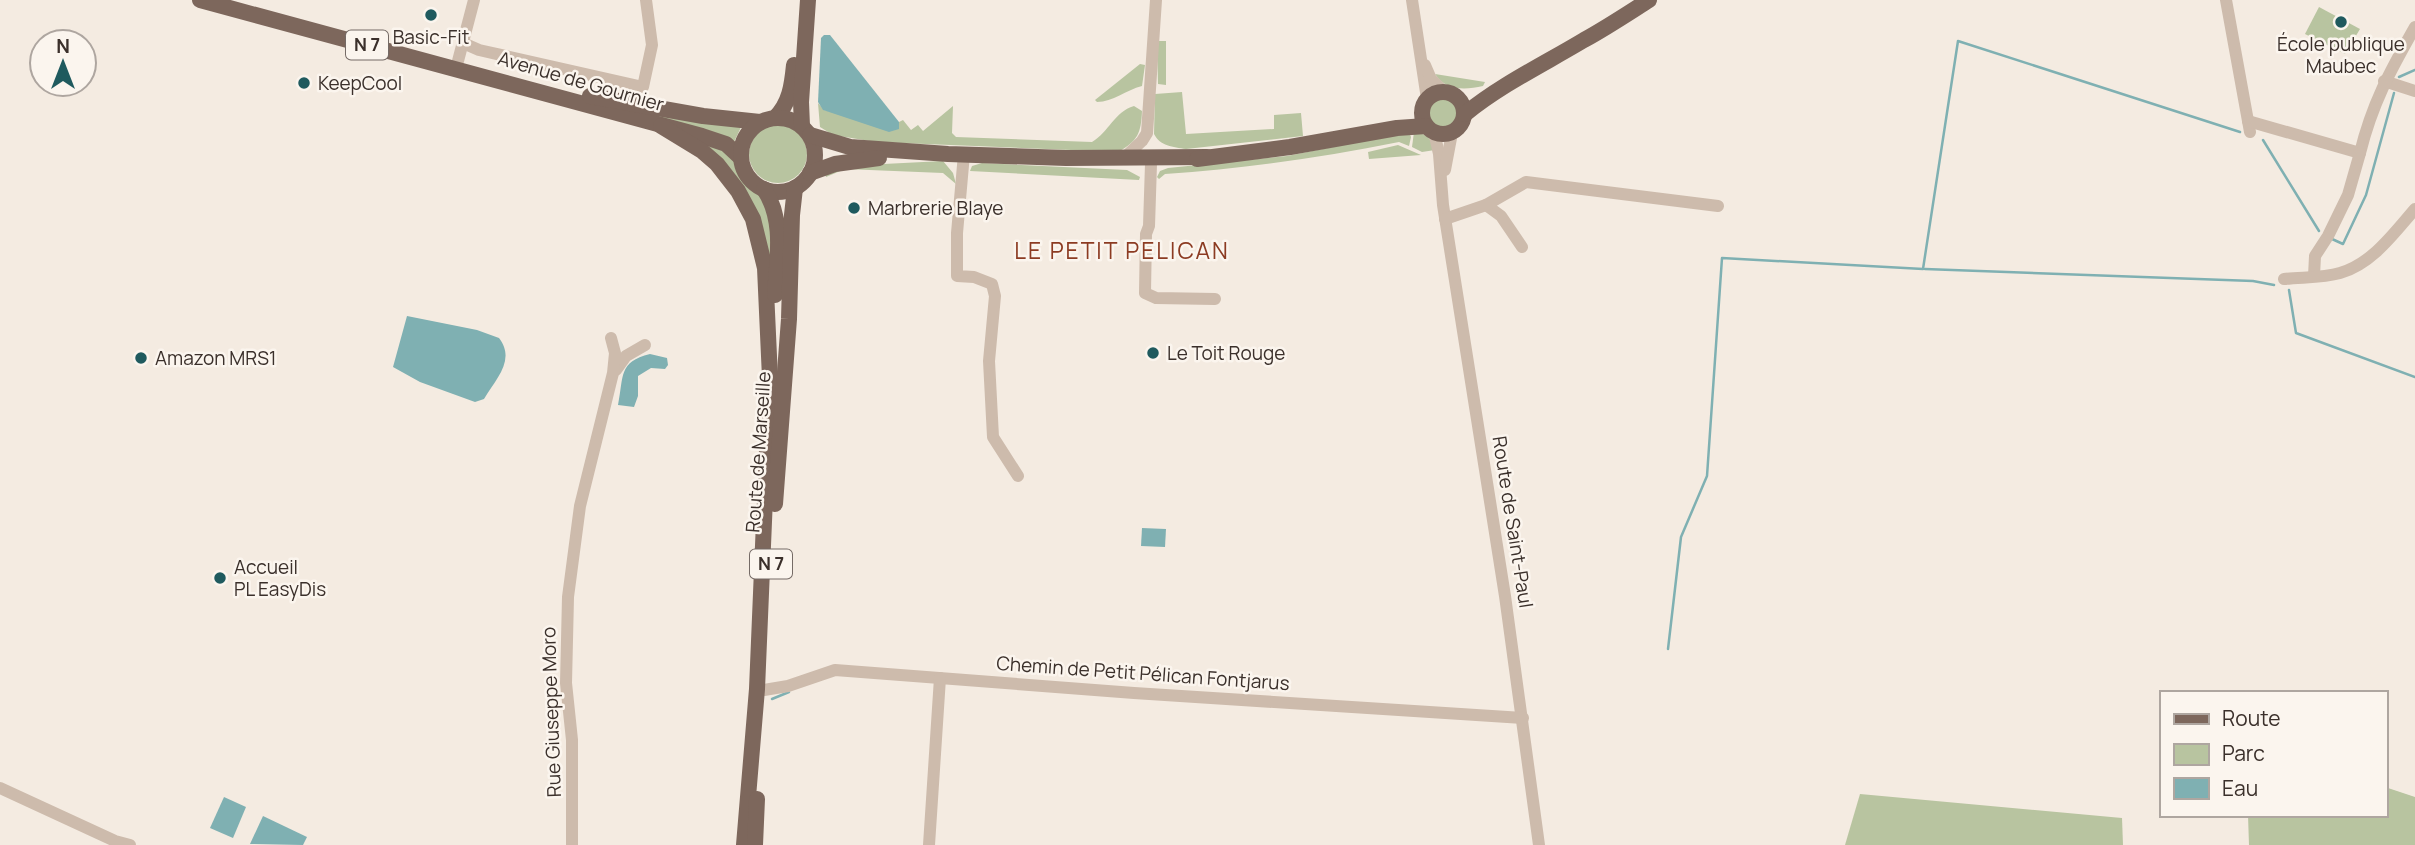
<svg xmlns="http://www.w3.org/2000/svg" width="2415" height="845" font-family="Manrope,sans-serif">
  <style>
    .green { fill: #b8c4a0 }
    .water { fill: #7fb0b2 }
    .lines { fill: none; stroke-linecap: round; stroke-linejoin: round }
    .stream { stroke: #7fb0b2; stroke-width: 2.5 }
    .minor { stroke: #cdbbac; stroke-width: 12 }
    .major { stroke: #7d675c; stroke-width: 16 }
    .poi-dot { fill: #1f5a5e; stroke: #fbf5ee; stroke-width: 2.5 }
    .labels { text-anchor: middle; stroke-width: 5; stroke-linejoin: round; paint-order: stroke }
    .shield { fill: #fbf5ee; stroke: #756b66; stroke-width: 2 }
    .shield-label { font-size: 18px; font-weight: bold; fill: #3b302b }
    .poi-label { font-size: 19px; fill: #3b302b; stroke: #fbf5ee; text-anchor: start }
    .street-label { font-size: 19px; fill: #3b302b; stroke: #fbf5ee }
    .quarter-label { font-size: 23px; letter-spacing: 2px; fill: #8c3b22; stroke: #fbf5ee }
  </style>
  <rect width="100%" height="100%" fill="#f4ebe1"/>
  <g class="green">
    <path d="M2319,7L2360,29L2345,54L2305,34Z"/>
    <path d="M1157,41H1166V85L1158,84Z"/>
    <path d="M1140,64L1145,65L1142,86C1126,90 1113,102 1097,102L1095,100Z"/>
    <path d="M1435,74L1485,82L1483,86C1465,90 1446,91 1435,74Z"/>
    <path d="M1182,92L1186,134L1274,129V115L1301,113L1303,136L1186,149C1173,147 1160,146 1154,134L1155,94Z"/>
    <circle cx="1443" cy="113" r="14"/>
    <path d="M818,103L824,110L898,129L899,122L903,120L911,130L918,125L923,131L953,106L952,133L956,137L1092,142C1109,132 1114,112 1134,106L1142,111C1141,133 1138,141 1118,152L876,142L833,135L820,127Z"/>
    <path d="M650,114L742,125L733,144Z"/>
    <circle cx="778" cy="154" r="29"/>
    <path d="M1409,132L1411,137L1409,146L1399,142C1320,158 1245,168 1165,174L1159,179L1157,177L1160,171L1168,168L1287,156Z"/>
    <path d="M1414,132C1426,133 1432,139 1435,150L1422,152L1412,147Z"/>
    <path d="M710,141L734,155L746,182L765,198L772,209L771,305L765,243L702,146Z"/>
    <path d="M1398,145L1421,155L1369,159L1368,152Z"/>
    <path d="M943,161L953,173L956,184L943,173L845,169L826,177L825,174L844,166Z"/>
    <path d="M982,163L1127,170L1140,177L1139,180L970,171L972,166Z"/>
    <path d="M2385,787L2415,797V845H2249L2248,815H2385Z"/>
    <path d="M1860,794L2122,818L2123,845H1845Z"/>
  </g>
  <g class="water">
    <path d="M824,35H830L899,122V129L889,132L823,110L818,102L821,38Z"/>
    <path d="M407,316L477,330L499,338C516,360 496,379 484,399L475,402L420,382L393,367Z"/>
    <path d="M650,354L667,358L668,365L665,369L651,368L638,376V396L634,407L618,405C624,376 618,362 650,354Z"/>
    <path d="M1142,528L1166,529L1165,547L1141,546Z"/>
    <path d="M224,797L246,807L233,838L210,828Z"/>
    <path d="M263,816L307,837L303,845L250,844Z"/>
  </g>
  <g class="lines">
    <g class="stream">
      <path d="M2399,77L2415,70"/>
      <path d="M2263,140L2319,231"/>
      <path d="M2332,239L2343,244L2366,195L2394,93"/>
      <path d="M1925,269L2253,281L2274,285"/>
      <path d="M2289,290L2296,333L2415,377"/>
      <path d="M1668,649L1681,537L1707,476L1722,258L1923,269L1958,41L2240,132"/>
      <path d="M772,699L789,692"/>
    </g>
    <g class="minor">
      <path d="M1412,0L1427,99"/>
      <path d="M2226,0L2250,132"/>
      <path d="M463,43L479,50L643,87L652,45L646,0"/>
      <path d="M458,61L474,0"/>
      <path d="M1425,65L1431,79L1444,92"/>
      <path d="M2384,81L2415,91"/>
      <path d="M2248,121L2360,153C2372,104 2390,71 2415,27"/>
      <path d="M1434,132L1439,154L1443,205L1505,596L1539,845"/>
      <path d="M964,154L957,233V276L974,277L992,284L995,296L989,361L993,437L1018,476"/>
      <path d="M1125,157L1142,141L1147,133L1156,0"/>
      <path d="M1151,164L1149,226L1146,234L1145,293L1156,298L1215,299"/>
      <path d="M1445,170L1452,133"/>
      <path d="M1486,205L1501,216L1522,247"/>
      <path d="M1445,219L1486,205L1526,182L1718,206"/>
      <path d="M2314,276L2315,256L2328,236L2348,195L2360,153"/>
      <path d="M2284,279C2302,277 2323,278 2340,273C2372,264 2394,233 2415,209"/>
      <path d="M616,370L626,356L645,345"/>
      <path d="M764,690L788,686L835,670L1134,693L1523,718"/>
      <path d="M0,788L115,841L130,845"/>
      <path d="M572,845V740L566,683L568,597L580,506L613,373L615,353L611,338"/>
      <path d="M929,845L940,678"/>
    </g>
    <g class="major">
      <path d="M200,0L702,136L726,144L741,158"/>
      <circle cx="1443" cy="113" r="21"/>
      <path d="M590,96L703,116L760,122"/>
      <path d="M1465,114C1502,84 1544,64 1584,40C1606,28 1627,14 1649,0"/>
      <path d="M775,118C790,103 792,85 794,65"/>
      <circle cx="778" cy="155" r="37"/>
      <path d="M661,126L702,151L717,164L738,191L753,219L765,268L770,378L757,689L744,845"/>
      <path d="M802,126L801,102L808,0"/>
      <path d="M810,135L850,147L948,154L1066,158L1207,157"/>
      <path d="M1197,159L1290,147L1397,128L1426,126"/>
      <path d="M810,173L835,164L879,158"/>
      <path d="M764,189C785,221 777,259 775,295"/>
      <path d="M775,504L789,319L792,215L795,188"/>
      <path d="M755,845L757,799"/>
    </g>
  </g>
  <g class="poi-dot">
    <circle cx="431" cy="15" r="7"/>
    <circle cx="2341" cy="22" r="7"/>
    <circle cx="304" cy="83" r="7"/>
    <circle cx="854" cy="208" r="7"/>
    <circle cx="1153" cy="353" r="7"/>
    <circle cx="141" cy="358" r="7"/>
    <circle cx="220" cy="578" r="7"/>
  </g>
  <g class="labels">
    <g class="shield">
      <rect x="346" y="30.5" width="42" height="29" rx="5"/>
      <rect x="750" y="549.5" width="42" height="29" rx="5"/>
    </g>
    <g class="shield-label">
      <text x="367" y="51">N 7</text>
      <text x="771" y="570">N 7</text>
    </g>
    <g class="poi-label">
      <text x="431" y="44" text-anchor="middle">Basic-Fit</text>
      <text x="2341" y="51" text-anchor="middle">École publique<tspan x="2341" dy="22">Maubec</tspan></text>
      <text x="318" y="90">KeepCool</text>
      <text x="868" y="215">Marbrerie Blaye</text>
      <text x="1167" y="360">Le Toit Rouge</text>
      <text x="155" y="365">Amazon MRS1</text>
      <text x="234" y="574">Accueil<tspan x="234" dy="22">PL EasyDis</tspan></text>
    </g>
    <g class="street-label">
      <text transform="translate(581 81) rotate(16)" y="7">Avenue de Gournier</text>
      <text transform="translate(758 452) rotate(-86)" y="7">Route de Marseille</text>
      <text transform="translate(1513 522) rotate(81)" y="7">Route de Saint-Paul</text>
      <text transform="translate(1143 673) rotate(4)" y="7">Chemin de Petit Pélican Fontjarus</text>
      <text transform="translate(551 712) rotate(-92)" y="7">Rue Giuseppe Moro</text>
    </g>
    <g class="quarter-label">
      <text x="1122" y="259">LE PETIT PELICAN</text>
    </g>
  </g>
  <rect x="2160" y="691" width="228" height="126" fill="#fbf5ee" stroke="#aea6a0" stroke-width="2"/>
  <rect x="2174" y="714" width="35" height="10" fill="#7d675c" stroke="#aea6a0" stroke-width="2"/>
  <text x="2222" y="726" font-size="21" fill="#3b302b">Route</text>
  <rect x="2174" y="744" width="35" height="21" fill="#b8c4a0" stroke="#aea6a0" stroke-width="2"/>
  <text x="2222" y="761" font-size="21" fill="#3b302b">Parc</text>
  <rect x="2174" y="778" width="35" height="21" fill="#7fb0b2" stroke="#aea6a0" stroke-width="2"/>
  <text x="2222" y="796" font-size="21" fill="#3b302b">Eau</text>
  <g transform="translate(63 63)"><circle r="33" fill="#fbf5ee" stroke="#aea6a0" stroke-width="2"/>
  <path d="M0-5L12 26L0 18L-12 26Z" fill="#1f5a5e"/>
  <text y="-10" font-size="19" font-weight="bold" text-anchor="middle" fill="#3b302b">N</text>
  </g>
</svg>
